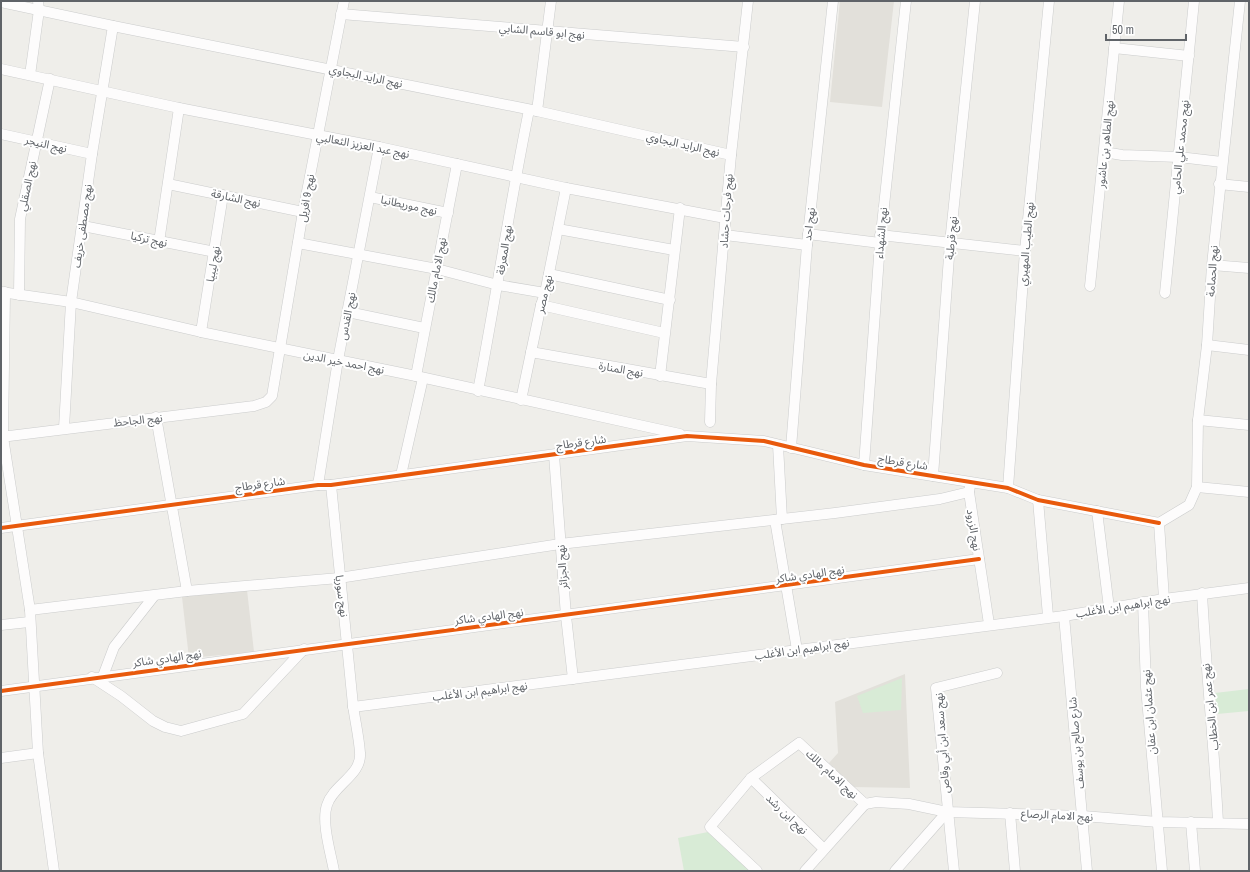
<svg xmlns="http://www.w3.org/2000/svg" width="1250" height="872" font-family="'Archivo Narrow','Noto Sans Arabic',sans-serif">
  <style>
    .education { fill: #e2e0da }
    .green { fill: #d8ebd6 }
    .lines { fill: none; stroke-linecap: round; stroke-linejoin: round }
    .minor-casing { stroke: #cbcccc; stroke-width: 11 }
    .minor { stroke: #fdfcfc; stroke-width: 10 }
    .cycleway-casing { stroke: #fff; stroke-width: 6 }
    .cycleway { stroke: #e8590c; stroke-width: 4 }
    .labels { text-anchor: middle; stroke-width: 4; stroke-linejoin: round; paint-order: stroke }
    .street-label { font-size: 11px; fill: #5f6368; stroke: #fff }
  </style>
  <rect width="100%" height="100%" fill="#efeeea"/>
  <g class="education">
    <path d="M840,1H894L882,107L830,102Z"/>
    <path d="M247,590L254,652L189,658L182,597Z"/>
    <path d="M905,674L910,788L853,787L829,763L838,753L835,702Z"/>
  </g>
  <g class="green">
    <path d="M902,678L901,710L863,713L857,696Z"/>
    <path d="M1249,689V711L1217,714L1215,693Z"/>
    <path d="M708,832L750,871H684L678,838Z"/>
  </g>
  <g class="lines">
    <g class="minor-casing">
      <g id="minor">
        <path d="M1,2L113,26L537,111L731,155"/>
        <path d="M341,14L744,47"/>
        <path d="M1114,48L1189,56"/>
        <path d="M1,69L179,108L379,147L566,188L725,218"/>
        <path d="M30,75L39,10L38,1"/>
        <path d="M537,111L551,1"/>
        <path d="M1,134L92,154"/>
        <path d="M1104,152L1122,155L1179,157L1222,162"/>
        <path d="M168,184L303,212"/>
        <path d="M1219,184L1249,187"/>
        <path d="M370,197L448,213"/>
        <path d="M83,226L215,252"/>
        <path d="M558,229L674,250"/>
        <path d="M808,234L880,243"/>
        <path d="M725,235L807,245"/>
        <path d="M880,235L1025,251"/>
        <path d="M159,242L179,108"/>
        <path d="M298,243L437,269L498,285L545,293"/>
        <path d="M1212,265L1249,268"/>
        <path d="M549,274L670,300"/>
        <path d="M1090,286L1119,1"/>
        <path d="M1,292L71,302L201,332L416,376L680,434"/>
        <path d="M5,292L3,437L30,610L38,753L54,871"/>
        <path d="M1165,293L1194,1"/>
        <path d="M19,295L20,219L50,79"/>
        <path d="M541,305L664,333"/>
        <path d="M348,312L424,328"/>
        <path d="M201,332L223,195"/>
        <path d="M1207,345L1249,350"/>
        <path d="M531,352L711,384"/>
        <path d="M416,376L457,164"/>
        <path d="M660,376L680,208"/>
        <path d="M478,391C496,297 510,203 529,110"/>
        <path d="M521,400L541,305L545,293L566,188"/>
        <path d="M156,417L187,591"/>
        <path d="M1198,420L1249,425"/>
        <path d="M710,422L711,384L731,155L748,1"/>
        <path d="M64,428L71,302L92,154L113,26"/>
        <path d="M1,437L254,406L266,402L272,396L303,212L344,1"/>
        <path d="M778,445L782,519"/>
        <path d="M791,448L807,245L833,1"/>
        <path d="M554,455L566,616L573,679"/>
        <path d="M864,465L880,243L906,1"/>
        <path d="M401,475L423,378"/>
        <path d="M933,476L950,243L975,1"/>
        <path d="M318,485L338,360L379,147"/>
        <path d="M331,485C338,559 346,632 353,705C355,721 359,737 360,753C362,775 333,785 327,805C321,822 331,854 334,871"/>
        <path d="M970,486L969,492L989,624"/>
        <path d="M1197,487L1249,492"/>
        <path d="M1008,488L1025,251L1049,1"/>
        <path d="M1038,500L1048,616"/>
        <path d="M1097,511L1109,608"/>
        <path d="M775,520L797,650"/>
        <path d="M1159,523L1189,505L1197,487L1198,420L1207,345L1212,265L1240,1"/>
        <path d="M1159,523L1164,599"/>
        <path d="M1,528L318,485H331L687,436L764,441L864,465L1008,488L1038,500L1159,523"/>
        <path d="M1202,593C1206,670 1214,745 1218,822"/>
        <path d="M1143,602L1146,687L1162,871"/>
        <path d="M30,610L187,591L339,578L560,544L835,513L940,499L969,492"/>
        <path d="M1064,616L1087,871"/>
        <path d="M1,625L29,622"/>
        <path d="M103,676L114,647L154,596"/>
        <path d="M92,677L121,696L153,721L165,727L181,731L243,714L304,649"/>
        <path d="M1,691L979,559"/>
        <path d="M353,707L1064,616L1164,599L1249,588"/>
        <path d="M1,758L38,753"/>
        <path d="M751,778L824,849"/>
        <path d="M865,804L876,802L909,804L947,812L1083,816L1158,822L1249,824"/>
        <path d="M1010,813L1015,871"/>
        <path d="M1191,822L1195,871"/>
        <path d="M757,871L710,827L751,778L799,743L865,804"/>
        <path d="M805,871L865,804"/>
        <path d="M895,871L947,812"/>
        <path d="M954,871L936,688L997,673"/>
      </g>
    </g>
    <use href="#minor" class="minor"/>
    <g class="cycleway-casing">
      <g id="cycleway">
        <path d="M1,528L318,485H331L687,436L764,441L864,465L1008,488L1038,500L1159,523"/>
        <path d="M1,691L979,559"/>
      </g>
    </g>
    <use href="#cycleway" class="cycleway"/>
  </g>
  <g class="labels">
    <g class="street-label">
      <text transform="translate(542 31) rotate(5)" y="4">نهج ابو قاسم الشابي</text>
      <text transform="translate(366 76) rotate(12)" y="4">نهج الرايد البجاوي</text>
      <text transform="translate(46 144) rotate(13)" y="4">نهج النيجر</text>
      <text transform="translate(683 144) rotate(13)" y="4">نهج الرايد البجاوي</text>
      <text transform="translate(1105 144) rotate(-84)" y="4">نهج الطاهر بن عاشور</text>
      <text transform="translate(363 145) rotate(11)" y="4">نهج عبد العزيز الثعالبي</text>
      <text transform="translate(1180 147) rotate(-84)" y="4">نهج محمد علي الحامي</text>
      <text transform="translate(27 186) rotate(-78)" y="4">نهج الصقلي</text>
      <text transform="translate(236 198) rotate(12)" y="4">نهج الشارقة</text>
      <text transform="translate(306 198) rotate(-80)" y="4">نهج 9 افريل</text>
      <text transform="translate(409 205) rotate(12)" y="4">نهج موريطانيا</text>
      <text transform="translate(726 211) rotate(-86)" y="4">نهج فرحات حشاد</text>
      <text transform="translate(809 224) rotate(-83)" y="4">نهج احد</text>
      <text transform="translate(82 226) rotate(-82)" y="4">نهج مصطفى خريف</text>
      <text transform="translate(881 233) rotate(-85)" y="4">نهج الشهداء</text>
      <text transform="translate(951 238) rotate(-85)" y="4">نهج قرطبة</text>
      <text transform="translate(149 239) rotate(12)" y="4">نهج تركيا</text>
      <text transform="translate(1026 244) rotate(-85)" y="4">نهج الطيب المهيري</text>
      <text transform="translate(504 250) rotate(-81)" y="4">نهج المعرفة</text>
      <text transform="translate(213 264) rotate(-80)" y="4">نهج ليبيا</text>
      <text transform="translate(436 270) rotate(-79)" y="4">نهج الامام مالك</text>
      <text transform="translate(1212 271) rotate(-86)" y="4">نهج الحمامة</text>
      <text transform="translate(544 294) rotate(-76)" y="4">نهج مصر</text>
      <text transform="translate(347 316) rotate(-79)" y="4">نهج القدس</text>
      <text transform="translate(344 362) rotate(11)" y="4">نهج احمد خير الدين</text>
      <text transform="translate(621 369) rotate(10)" y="4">نهج المنارة</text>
      <text transform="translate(138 420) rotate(-6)" y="4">نهج الجاحظ</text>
      <text transform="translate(581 442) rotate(-8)" y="4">شارع قرطاج</text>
      <text transform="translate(903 462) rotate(9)" y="4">شارع قرطاج</text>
      <text transform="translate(260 484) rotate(-8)" y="4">شارع قرطاج</text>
      <text transform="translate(974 530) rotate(81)" y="4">نهج الزرود</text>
      <text transform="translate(562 567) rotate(-94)" y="4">نهج الجزائر</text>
      <text transform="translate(810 574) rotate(-8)" y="4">نهج الهادي شاكر</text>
      <text transform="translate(342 596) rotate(83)" y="4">نهج سوريا</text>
      <text transform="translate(1123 606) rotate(-9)" y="4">نهج ابراهيم ابن الأغلب</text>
      <text transform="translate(489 616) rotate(-7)" y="4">نهج الهادي شاكر</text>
      <text transform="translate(802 649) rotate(-8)" y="4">نهج ابراهيم ابن الأغلب</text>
      <text transform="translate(167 658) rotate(-8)" y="4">نهج الهادي شاكر</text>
      <text transform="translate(480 691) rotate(-7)" y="4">نهج ابراهيم ابن الأغلب</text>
      <text transform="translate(1210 707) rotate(-96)" y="4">نهج عمر ابن الخطاب</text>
      <text transform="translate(1149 712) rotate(-94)" y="4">نهج عثمان ابن عفان</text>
      <text transform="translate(942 743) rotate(-94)" y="4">نهج سعد ابن أبي وقاص</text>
      <text transform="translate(1076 743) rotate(-95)" y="4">شارع صالح بن يوسف</text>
      <text transform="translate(832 774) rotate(43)" y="4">نهج الامام مالك</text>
      <text transform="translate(787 814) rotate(44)" y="4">نهج ابن رشد</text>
      <text transform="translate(1057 815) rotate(3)" y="4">نهج الامام الرصاع</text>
    </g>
  </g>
  <rect width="1250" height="872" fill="none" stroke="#5f6368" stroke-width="4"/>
  <path d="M1106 34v6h80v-6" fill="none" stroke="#5f6368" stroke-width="2"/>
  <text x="1112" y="34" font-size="12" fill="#5f6368" stroke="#ffffff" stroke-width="3" paint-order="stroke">50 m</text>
</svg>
